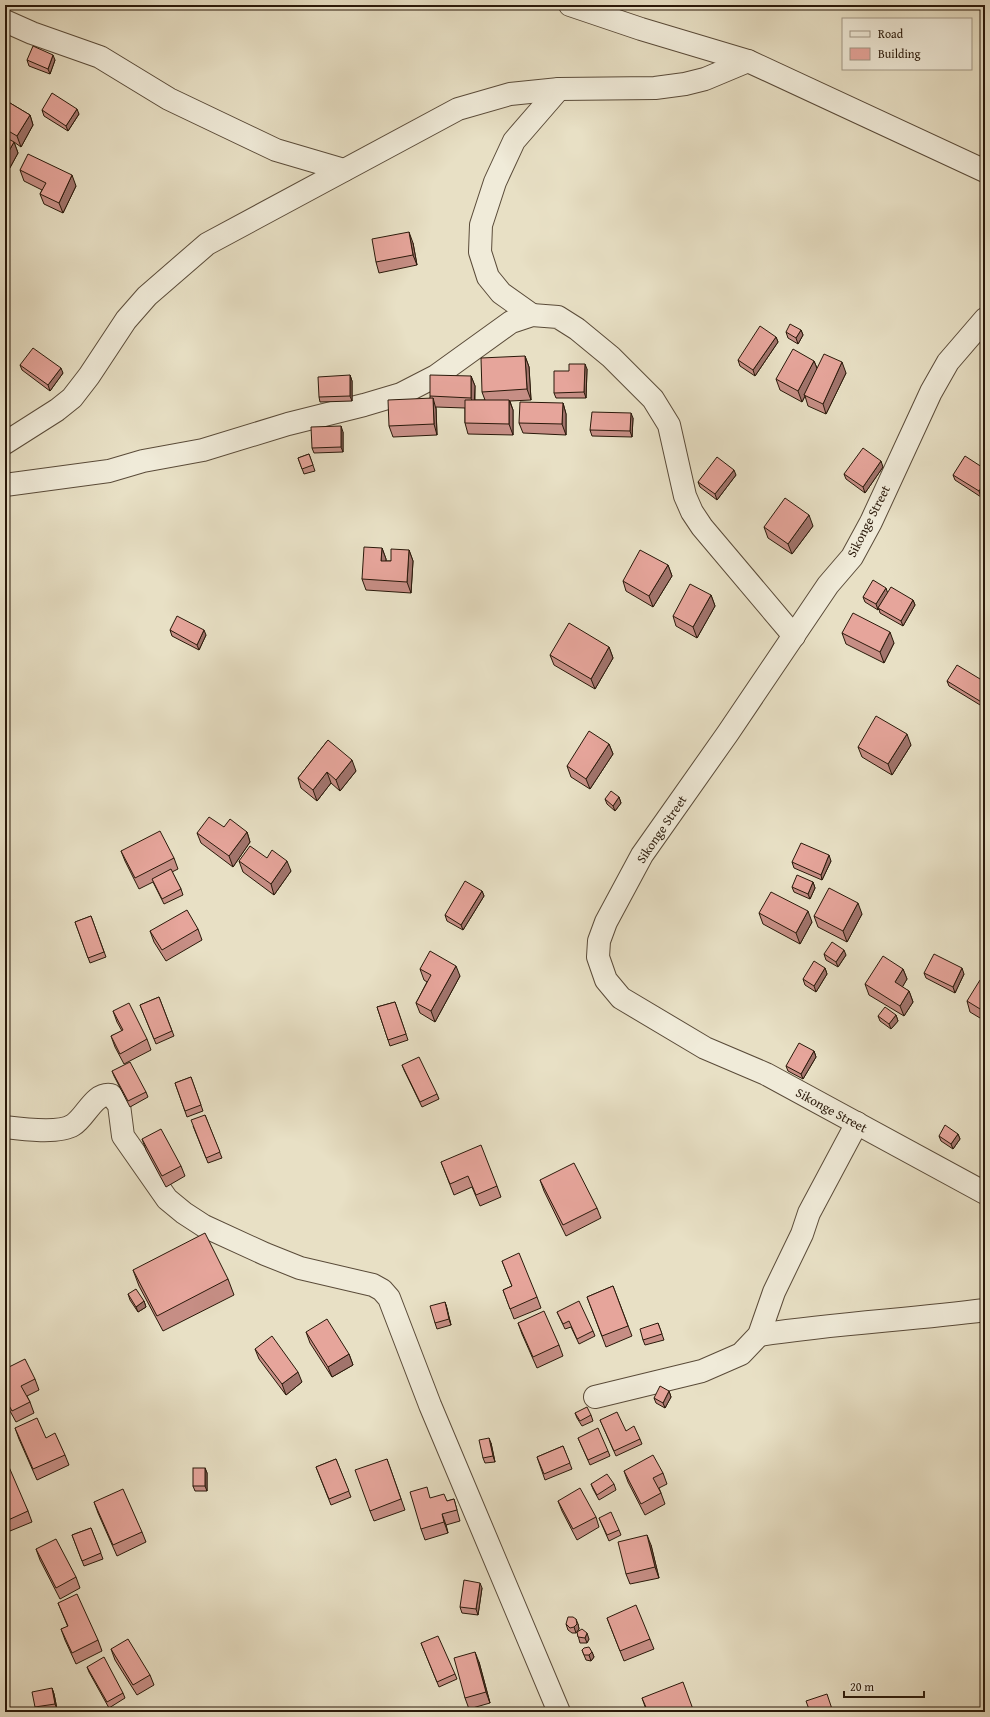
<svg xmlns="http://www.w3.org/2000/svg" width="990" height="1717" font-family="'Gentium Book Plus',serif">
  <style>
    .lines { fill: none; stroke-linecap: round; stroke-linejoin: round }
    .minor-casing { stroke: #5a4b39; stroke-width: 24 }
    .minor { stroke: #f0ebd9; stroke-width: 22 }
    .wall { fill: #c68e85; stroke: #2a190a }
    .shaded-wall { fill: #a1746c; stroke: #2a190a }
    .building { fill: #e6a59b; stroke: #2a190a }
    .labels { text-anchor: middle; stroke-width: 3.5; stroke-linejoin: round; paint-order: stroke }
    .street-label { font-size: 13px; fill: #2a190a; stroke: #f0ebd9 }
  </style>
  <rect width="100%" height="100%" fill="#e8e0c5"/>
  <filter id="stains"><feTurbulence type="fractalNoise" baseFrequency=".005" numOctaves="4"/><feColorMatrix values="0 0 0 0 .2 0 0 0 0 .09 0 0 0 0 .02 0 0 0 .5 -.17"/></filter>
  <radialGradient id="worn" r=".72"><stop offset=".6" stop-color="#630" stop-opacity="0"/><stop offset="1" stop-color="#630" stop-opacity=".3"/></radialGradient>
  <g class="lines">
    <g class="minor-casing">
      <g id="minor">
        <path d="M570,5L641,29L748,61L985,171"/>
        <path d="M5,21L32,33L100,57L169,99L276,150L344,170"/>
        <path d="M532,315L501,293L488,277L480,252L481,225L495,182L514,141L559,89"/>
        <path id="s1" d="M985,319L948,362L931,392L871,522L852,557L828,585L728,733L642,855L606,922L599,941L598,957L606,980L621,998L705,1048L766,1074L985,1193"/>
        <path d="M5,443L57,410L72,398L89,376L126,320L147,296L207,244L458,109L510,94L559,89L655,88L685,84L705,79L748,61"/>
        <path d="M5,485L109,471L143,461L203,450L288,424L364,405L401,394L436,376L511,322L532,315L558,317L577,329L611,357L653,399L669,425L685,496L692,512L702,527L794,636"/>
        <path d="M5,1127C21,1129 59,1134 73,1125C86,1117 94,1092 111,1095L119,1105L123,1136L167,1199L184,1213L204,1226L265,1254L300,1268L373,1285L382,1290L389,1298L430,1405L559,1712"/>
        <path d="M759,1335C834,1323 910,1320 985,1310"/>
        <path d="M595,1397L702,1371L741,1354L759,1335L774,1292L802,1234L809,1213L857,1123"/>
      </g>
    </g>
    <use href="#minor" class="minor"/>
  </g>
  <g class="wall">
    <path d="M27,60H55L50,74L29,66Z"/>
    <path d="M5,100L30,115L33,125L21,147L14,142L18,153L6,175L5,174Z"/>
    <path d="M42,110L79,114L68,131L44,116Z"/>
    <path d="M20,170L76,186L63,213L44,204L40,194L42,190L24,181Z"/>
    <path d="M413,243L417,265L379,273L376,262Z"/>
    <path d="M801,330L803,335L798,344L788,338L786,332Z"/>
    <path d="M776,337L778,342L755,376L740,366L738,360Z"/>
    <path d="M525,356L529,367L531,400L510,401L513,410V435L468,434L465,423V408L436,407L437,435L393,437L389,426L430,398V396L471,376L475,386V400H485L482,392Z"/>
    <path d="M814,361L817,368L846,373L826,414L808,406L805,396L802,402L780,390L776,379Z"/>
    <path d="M20,365L63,373L50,391L22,370Z"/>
    <path d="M587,369L586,398H556L554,393L569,371Z"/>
    <path d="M350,375L352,381V401L320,402L319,397Z"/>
    <path d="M563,403L566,414V435L523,433L519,423Z"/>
    <path d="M633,418L632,437L592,436L590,430Z"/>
    <path d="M343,432V452L314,453L312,448Z"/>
    <path d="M309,454L315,471L304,474L298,458Z"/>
    <path d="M883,467L865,493L846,479L844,474Z"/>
    <path d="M985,469L981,497L955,480L953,475Z"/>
    <path d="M736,475L717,500L700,487L698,482Z"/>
    <path d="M813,526L792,554L768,538L764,527Z"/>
    <path d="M382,548L386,559V561H391L409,550L413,561L411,593L366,590L362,579Z"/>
    <path d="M668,565L672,576L653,607L626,591L623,581Z"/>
    <path d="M887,592L913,600L915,605L903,626L880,613L879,609L878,610L865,602L863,597Z"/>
    <path d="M711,595L715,606L697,638L676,626L673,616Z"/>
    <path d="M170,630L206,635L199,650L172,636Z"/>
    <path d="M842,633L894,643L884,663L846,644Z"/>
    <path d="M609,647L613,658L595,689L554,665L550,655Z"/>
    <path d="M947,681L985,682V708L949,686Z"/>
    <path d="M328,740L356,771L340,791L331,783L317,801L301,788L298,778Z"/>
    <path d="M609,744L613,754L590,789L571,777L567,766Z"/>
    <path d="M911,745L892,775L862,757L858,747Z"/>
    <path d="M619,797L621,803L615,811L607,804L605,799Z"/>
    <path d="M224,827L247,832L250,842L233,867L201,843L197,833Z"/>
    <path d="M121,851L174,858L178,869L172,872L181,889L183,895L164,904L153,882L139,889L125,861Z"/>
    <path d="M267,858L291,871L274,895L243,872L239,861Z"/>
    <path d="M831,861L822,880L794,868L792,862Z"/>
    <path d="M813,882L815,888L810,899L794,892L792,887Z"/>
    <path d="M482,891L484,896L463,930L447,921L445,915Z"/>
    <path d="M759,913L812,922L800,944L763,924Z"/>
    <path d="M862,914L847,942L818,927L814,916Z"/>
    <path d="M91,916L106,957L90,963L75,922Z"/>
    <path d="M198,929L202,940L166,961L154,942L150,931Z"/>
    <path d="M824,954L846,955L838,967L826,960Z"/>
    <path d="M825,968L827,974L816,992L805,985L803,979Z"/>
    <path d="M420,969L460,976L435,1022L420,1013L416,1003L427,982L424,980Z"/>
    <path d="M903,969L907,979L902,987L909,991L913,1002L904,1016L869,995L865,984Z"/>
    <path d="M924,973L964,974L955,993L926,978Z"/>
    <path d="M985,983V1021L970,1012L967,1001Z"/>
    <path d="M159,997L174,1036L156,1044L140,1005Z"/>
    <path d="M395,1002L408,1040L390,1046L377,1007Z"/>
    <path d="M113,1011L147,1039L151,1050L124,1064L115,1047L111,1036L122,1031L117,1022Z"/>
    <path d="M896,1015L898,1021L891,1029L880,1021L878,1016Z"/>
    <path d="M814,1051L816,1057L803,1079L788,1071L786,1066Z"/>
    <path d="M402,1065L437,1094L439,1099L422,1107L404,1070Z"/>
    <path d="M112,1071L146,1092L148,1097L130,1107L114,1076Z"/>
    <path d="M191,1077L203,1111L187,1117L175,1083Z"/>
    <path d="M205,1115L222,1158L208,1163L193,1126Z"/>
    <path d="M958,1134L960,1139L953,1149L941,1141L939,1136Z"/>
    <path d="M142,1139L181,1166L185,1176L166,1187L146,1150Z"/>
    <path d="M441,1162L497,1186L501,1197L480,1206L472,1187L454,1195Z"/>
    <path d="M540,1180L597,1208L601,1218L566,1236L544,1191Z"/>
    <path d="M502,1261L537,1297L541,1308L514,1319L503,1290L512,1286Z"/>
    <path d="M133,1270L228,1279L234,1295L163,1331L139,1286Z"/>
    <path d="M613,1286L632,1336L606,1347L587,1297Z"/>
    <path d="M128,1294L144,1301L146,1307L138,1312L130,1300Z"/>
    <path d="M445,1302L451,1325L437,1329L435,1323Z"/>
    <path d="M557,1312L593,1331L595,1336L579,1344L571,1327L565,1329Z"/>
    <path d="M518,1323L559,1345L563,1356L537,1368L522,1334Z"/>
    <path d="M658,1323L664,1340L645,1345L643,1340Z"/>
    <path d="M306,1332L349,1354L353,1365L332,1377L310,1343Z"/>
    <path d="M255,1349L302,1382L286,1395L259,1359Z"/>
    <path d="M5,1369L35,1379L39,1390L27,1396L30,1402L34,1413L16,1422L5,1402Z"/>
    <path d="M669,1391L671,1397L665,1408L656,1403L654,1398Z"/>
    <path d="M575,1413L591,1415L593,1421L582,1426L577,1418Z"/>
    <path d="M5,1420L7,1427L5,1428Z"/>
    <path d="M600,1420L626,1431L640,1439L642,1444L616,1456Z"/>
    <path d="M15,1428L46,1438L65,1455L69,1465L37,1480L19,1439Z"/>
    <path d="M578,1438L608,1451L610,1456L590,1465Z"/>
    <path d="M491,1443L495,1462L485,1463L483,1458Z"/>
    <path d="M563,1446L572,1469L545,1480L537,1457Z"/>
    <path d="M336,1459L351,1497L331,1505L316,1467Z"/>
    <path d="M387,1459L405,1510L374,1521L370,1511Z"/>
    <path d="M205,1468L207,1473V1491H195L193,1486Z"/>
    <path d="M5,1469L28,1511L32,1522L10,1531L5,1521Z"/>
    <path d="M624,1471L663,1473L667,1484L659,1488L661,1493L665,1504L645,1515L628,1482Z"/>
    <path d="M591,1484H614L616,1490L599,1500L593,1489Z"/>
    <path d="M431,1498L447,1501L454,1499L460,1521L446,1525L448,1533L425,1540L421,1529Z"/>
    <path d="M558,1501L596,1517L599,1527L577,1540L562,1511Z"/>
    <path d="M94,1502L142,1532L146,1542L117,1556L98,1513Z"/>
    <path d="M599,1518L619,1530L621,1535L609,1541Z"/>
    <path d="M91,1528L103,1559L84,1566L72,1535Z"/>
    <path d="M651,1545L659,1578L630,1584L626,1574Z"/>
    <path d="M36,1549L76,1577L80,1588L60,1599L40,1560Z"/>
    <path d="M482,1588L478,1615L462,1613L460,1607Z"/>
    <path d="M58,1603L98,1640L102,1651L76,1664L65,1640L61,1629L68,1627Z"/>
    <path d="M607,1618L650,1639L654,1649L624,1661Z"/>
    <path d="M566,1624H578L579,1629L576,1633H572L568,1630Z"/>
    <path d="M577,1632L589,1639L587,1643H580Z"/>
    <path d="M421,1643L455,1674L457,1679L439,1687Z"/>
    <path d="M111,1649L150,1675L154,1685L137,1695L115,1660Z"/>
    <path d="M582,1650L592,1652L594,1657L591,1661L586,1660Z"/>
    <path d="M479,1662L490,1703L469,1709L465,1698Z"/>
    <path d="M87,1667L123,1693L125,1698L109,1708L89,1672Z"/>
    <path d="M52,1688L54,1694L57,1709L41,1712H36L35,1707Z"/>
    <path d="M642,1698L694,1712H647Z"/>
  </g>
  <g class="shaded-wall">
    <path d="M53,55L55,60L50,74L48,69Z"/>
    <path d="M77,109L79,114L68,131L66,126Z"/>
    <path d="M30,115L33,125L21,147L17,136Z"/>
    <path d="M14,142L18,153L6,175L5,158Z"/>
    <path d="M72,175L76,186L63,213L59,203Z"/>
    <path d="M409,232L413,243L417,265L413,255Z"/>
    <path d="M801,330L803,335L798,344L796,338Z"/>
    <path d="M776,337L778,342L755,376L753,370Z"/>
    <path d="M525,356L529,367L531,400L527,389Z"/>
    <path d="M814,361L818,371L804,395L805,396L802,402L798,391Z"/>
    <path d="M842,362L846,373L826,414L823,404Z"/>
    <path d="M585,364L587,369L586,398L584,392Z"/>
    <path d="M61,368L63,373L50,391L48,385Z"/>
    <path d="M350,375L352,381V401L350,396Z"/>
    <path d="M471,376L475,386L474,408L471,398Z"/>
    <path d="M433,398L436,409L437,435L434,424Z"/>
    <path d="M509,400L513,410V435L509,424Z"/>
    <path d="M563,403L566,414V435L562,424Z"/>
    <path d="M631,413L633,418L632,437L630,431Z"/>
    <path d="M341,426L343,432V452L341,447Z"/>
    <path d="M881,461L883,467L865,493L863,487Z"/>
    <path d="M734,470L736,475L717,500L715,494Z"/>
    <path d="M985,482V491L981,497L979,491Z"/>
    <path d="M809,515L813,526L792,554L788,544Z"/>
    <path d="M382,548L386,559L385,571L381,561Z"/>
    <path d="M409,550L413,561L411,593L407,582Z"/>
    <path d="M668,565L672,576L653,607L649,596Z"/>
    <path d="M886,588L888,594L878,608V610L876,604Z"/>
    <path d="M711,595L715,606L697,638L693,627Z"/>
    <path d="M913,600L915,605L903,626L901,621Z"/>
    <path d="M204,630L206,635L199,650L197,645Z"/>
    <path d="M890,632L894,643L884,663L880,652Z"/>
    <path d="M609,647L613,658L595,689L591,679Z"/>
    <path d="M985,700V708L983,703Z"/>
    <path d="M907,734L911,745L892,775L888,764Z"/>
    <path d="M609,744L613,754L590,789L586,779Z"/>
    <path d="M352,760L356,771L340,791L336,780Z"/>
    <path d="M327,772L331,783L317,801L313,790Z"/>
    <path d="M619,797L621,803L615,811L613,806Z"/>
    <path d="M247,832L250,842L233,867L229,856Z"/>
    <path d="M829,855L831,861L822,880L821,875Z"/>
    <path d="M287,861L291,871L274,895L271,884Z"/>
    <path d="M813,882L815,888L810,899L808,894Z"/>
    <path d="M482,891L484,896L463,930L461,925Z"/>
    <path d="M858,903L862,914L847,942L843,931Z"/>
    <path d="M808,911L812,922L800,944L796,933Z"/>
    <path d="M844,950L846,955L838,967L836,962Z"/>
    <path d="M456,966L460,976L435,1022L431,1011Z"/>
    <path d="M825,968L827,974L816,992L814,986Z"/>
    <path d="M962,968L964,974L955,993L953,987Z"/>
    <path d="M903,969L907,979L899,993L895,982Z"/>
    <path d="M909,991L913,1002L904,1016L900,1006Z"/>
    <path d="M896,1015L898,1021L891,1029L889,1024Z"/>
    <path d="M814,1051L816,1057L803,1079L801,1074Z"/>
    <path d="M958,1134L960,1139L953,1149L951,1144Z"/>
    <path d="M144,1301L146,1307L138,1312L136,1307Z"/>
    <path d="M445,1302L447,1308L451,1325L449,1319Z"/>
    <path d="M349,1354L353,1365L332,1377L328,1367Z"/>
    <path d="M298,1372L302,1382L286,1395L282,1384Z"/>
    <path d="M669,1391L671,1397L665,1408L663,1403Z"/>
    <path d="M489,1438L491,1443L495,1462L493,1456Z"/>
    <path d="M205,1468L207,1473V1491L205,1486Z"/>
    <path d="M442,1514L446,1525L448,1533L444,1522Z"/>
    <path d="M647,1535L651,1545L659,1578L655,1567Z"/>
    <path d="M480,1583L482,1588L478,1615L476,1609Z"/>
    <path d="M576,1619L578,1624L579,1629L576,1633L574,1627Z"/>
    <path d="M587,1633L589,1639L587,1643L585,1638Z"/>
    <path d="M475,1652L479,1662L490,1703L486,1692Z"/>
    <path d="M592,1652L594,1657L591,1661L589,1655Z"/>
    <path d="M52,1688L54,1694L57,1709L55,1704Z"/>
  </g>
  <g class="building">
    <path d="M33,46L53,55L48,69L27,60Z"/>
    <path d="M52,93L77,109L66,126L42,110Z"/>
    <path d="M5,100L30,115L17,136L5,129Z"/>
    <path d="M5,137L14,142L5,158Z"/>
    <path d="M28,154L72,175L59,203L40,194L46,183L20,170Z"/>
    <path d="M409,232L413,255L376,262L372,239Z"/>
    <path d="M790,324L801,330L796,338L786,332Z"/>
    <path d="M760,326L776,337L753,370L738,360Z"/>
    <path d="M33,348L61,368L48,385L20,365Z"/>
    <path d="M793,349L814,361L798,391L776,379Z"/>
    <path d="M824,354L842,362L823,404L804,395Z"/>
    <path d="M525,356L527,389L482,392L481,358Z"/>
    <path d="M569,364H585L584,392L554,393V371H569Z"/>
    <path d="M350,375V396L319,397L318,377Z"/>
    <path d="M430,375L471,376V398L430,396Z"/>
    <path d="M433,398L434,424L389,426L388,400Z"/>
    <path d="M465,400H509V424L465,423Z"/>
    <path d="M520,402L563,403L562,424L519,423Z"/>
    <path d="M592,412L631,413L630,431L590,430Z"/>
    <path d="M341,426V447L312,448L311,427Z"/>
    <path d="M863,448L881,461L863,487L844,474Z"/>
    <path d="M309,454L313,465L302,469L298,458Z"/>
    <path d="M965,456L985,469V482L979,491L953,475Z"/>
    <path d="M717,457L734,470L715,494L698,482Z"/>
    <path d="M785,498L809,515L788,544L764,527Z"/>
    <path d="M364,547L382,548L381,561H391V549L409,550L407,582L362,579Z"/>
    <path d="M640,550L668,565L649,596L623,581Z"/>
    <path d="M873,580L886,588L876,604L863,597Z"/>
    <path d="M690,584L711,595L693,627L673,616Z"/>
    <path d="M891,587L913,600L901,621L878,608Z"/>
    <path d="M853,613L890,632L880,652L842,633Z"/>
    <path d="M177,616L204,630L197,645L170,630Z"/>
    <path d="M569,623L609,647L591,679L550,655Z"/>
    <path d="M957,665L985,682V700L983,703L947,681Z"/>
    <path d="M876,716L907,734L888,764L858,747Z"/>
    <path d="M589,731L609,744L586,779L567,766Z"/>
    <path d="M328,740L352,760L336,780L327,772L313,790L298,778Z"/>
    <path d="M611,791L619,797L613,806L605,799Z"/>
    <path d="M209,817L224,827L230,819L247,832L229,856L197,833Z"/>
    <path d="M160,831L174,858L135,878L121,851Z"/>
    <path d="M801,843L829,855L821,875L792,862Z"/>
    <path d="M250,846L267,858L272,850L287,861L271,884L239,861Z"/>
    <path d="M171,869L181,889L162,899L152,879Z"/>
    <path d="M797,875L813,882L808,894L792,887Z"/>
    <path d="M465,881L482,891L461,925L445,915Z"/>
    <path d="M829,888L858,903L843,931L814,916Z"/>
    <path d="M771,892L808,911L796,933L759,913Z"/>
    <path d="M187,910L198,929L162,950L150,931Z"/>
    <path d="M91,916L104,952L88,958L75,922Z"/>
    <path d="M832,942L844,950L836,962L824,954Z"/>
    <path d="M430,951L456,966L431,1011L416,1003L431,975L420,969Z"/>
    <path d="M934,954L962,968L953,987L924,973Z"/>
    <path d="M883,956L903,969L895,982L909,991L900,1006L865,984Z"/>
    <path d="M814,961L825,968L814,986L803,979Z"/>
    <path d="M980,980L985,983V1012L967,1001Z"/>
    <path d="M159,997L172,1031L154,1039L140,1005Z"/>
    <path d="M395,1002L406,1034L388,1040L377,1007Z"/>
    <path d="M129,1003L147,1039L120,1054L111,1036L123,1030L113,1011Z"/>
    <path d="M885,1007L896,1015L889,1024L878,1016Z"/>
    <path d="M799,1043L814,1051L801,1074L786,1066Z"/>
    <path d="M419,1057L437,1094L420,1102L402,1065Z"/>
    <path d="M130,1062L146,1092L128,1101L112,1071Z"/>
    <path d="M191,1077L201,1105L185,1111L175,1083Z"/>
    <path d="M205,1115L220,1152L206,1158L191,1120Z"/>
    <path d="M945,1125L958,1134L951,1144L939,1136Z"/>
    <path d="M161,1129L181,1166L162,1176L142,1139Z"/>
    <path d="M481,1145L497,1186L476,1195L468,1176L450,1184L441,1162Z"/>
    <path d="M574,1163L597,1208L563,1225L540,1180Z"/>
    <path d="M205,1233L228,1279L157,1316L133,1270Z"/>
    <path d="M519,1253L537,1297L510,1309L503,1290L512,1286L502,1261Z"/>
    <path d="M613,1286L628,1326L602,1336L587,1297Z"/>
    <path d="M136,1289L144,1301L136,1307L128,1294Z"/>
    <path d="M579,1301L593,1331L577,1339L569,1321L563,1324L557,1312Z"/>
    <path d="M445,1302L449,1319L435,1323L430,1306Z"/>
    <path d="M544,1311L559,1345L533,1357L518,1323Z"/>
    <path d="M327,1319L349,1354L328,1367L306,1332Z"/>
    <path d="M658,1323L662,1334L643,1340L640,1329Z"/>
    <path d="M272,1336L298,1372L282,1384L255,1349Z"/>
    <path d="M25,1359L35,1379L21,1386L30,1402L12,1411L5,1398V1369Z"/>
    <path d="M660,1386L669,1391L663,1403L654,1398Z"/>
    <path d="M587,1407L591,1415L580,1421L575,1413Z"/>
    <path d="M617,1412L626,1431L634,1426L640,1439L614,1451L600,1420Z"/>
    <path d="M37,1418L46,1438L55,1433L65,1455L33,1469L15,1428Z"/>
    <path d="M598,1428L608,1451L588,1460L578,1438Z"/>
    <path d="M489,1438L493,1456L483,1458L479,1440Z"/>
    <path d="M563,1446L570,1463L544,1474L537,1457Z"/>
    <path d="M653,1455L663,1473L653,1478L661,1493L641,1504L624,1471Z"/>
    <path d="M336,1459L349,1491L329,1499L316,1467Z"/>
    <path d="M387,1459L401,1499L370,1511L355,1470Z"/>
    <path d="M9,1467L28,1511L6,1521L5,1519V1469Z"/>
    <rect x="193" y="1468" width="12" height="18"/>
    <path d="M607,1474L614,1484L597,1495L591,1484Z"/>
    <path d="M427,1487L430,1498L444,1494L447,1501L454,1499L457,1510L442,1514L444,1522L421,1529L410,1492Z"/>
    <path d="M580,1488L596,1517L573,1529L558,1501Z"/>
    <path d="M123,1489L142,1532L113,1545L94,1502Z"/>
    <path d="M611,1512L619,1530L607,1535L599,1518Z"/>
    <path d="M91,1528L101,1553L82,1561L72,1535Z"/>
    <path d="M647,1535L655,1567L626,1574L618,1542Z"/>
    <path d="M56,1539L76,1577L56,1588L36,1549Z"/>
    <path d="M464,1580L480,1583L476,1609L460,1607Z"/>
    <path d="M77,1594L98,1640L72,1653L61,1629L68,1626L58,1603Z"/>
    <path d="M636,1605L650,1639L620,1651L607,1618Z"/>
    <path d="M568,1617H573L576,1619L577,1624L574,1627L570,1628L566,1624Z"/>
    <path d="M582,1629L587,1633L585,1638L578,1637L577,1632Z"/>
    <path d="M438,1636L455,1674L437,1682L421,1643Z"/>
    <path d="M128,1639L150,1675L133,1685L111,1649Z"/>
    <path d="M589,1647L592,1652L589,1655H584L582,1650L584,1648Z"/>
    <path d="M475,1652L486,1692L465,1698L454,1658Z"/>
    <path d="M104,1657L123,1693L107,1702L87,1667Z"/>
    <path d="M683,1682L694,1712H667L666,1710L660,1712H648L642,1698Z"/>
    <path d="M52,1688L55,1704L35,1707L32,1692Z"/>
    <path d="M827,1694L833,1712H810L806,1701Z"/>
  </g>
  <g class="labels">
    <g class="street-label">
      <text transform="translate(868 521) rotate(-63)" y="5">Sikonge Street</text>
      <text transform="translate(661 829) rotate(-56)" y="5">Sikonge Street</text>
      <text dy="5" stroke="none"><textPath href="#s1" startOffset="1038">Sikonge Street</textPath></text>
    </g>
  </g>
  <rect width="990" height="1717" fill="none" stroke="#e8e0c5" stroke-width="20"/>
  <rect x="6" y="6" width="978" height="1705" fill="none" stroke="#2a190a" stroke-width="2"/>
  <rect x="10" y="10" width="970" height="1697" fill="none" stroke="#2a190a"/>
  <rect x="842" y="18" width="130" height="52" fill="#f0ebd9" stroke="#a19786"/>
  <rect x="850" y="31" width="20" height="6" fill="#f0ebd9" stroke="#a19786"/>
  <text x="878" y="38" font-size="12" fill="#2a190a">Road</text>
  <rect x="850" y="48" width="20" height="12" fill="#e6a59b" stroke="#a19786"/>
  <text x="878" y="58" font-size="12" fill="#2a190a">Building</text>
  <path d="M844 1691v6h80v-6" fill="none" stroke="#2a190a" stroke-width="2"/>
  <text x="850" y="1691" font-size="12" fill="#2a190a" stroke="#f0ebd9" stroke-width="3" paint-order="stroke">20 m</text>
  <rect width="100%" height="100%" filter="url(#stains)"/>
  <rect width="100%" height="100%" fill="url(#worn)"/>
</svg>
